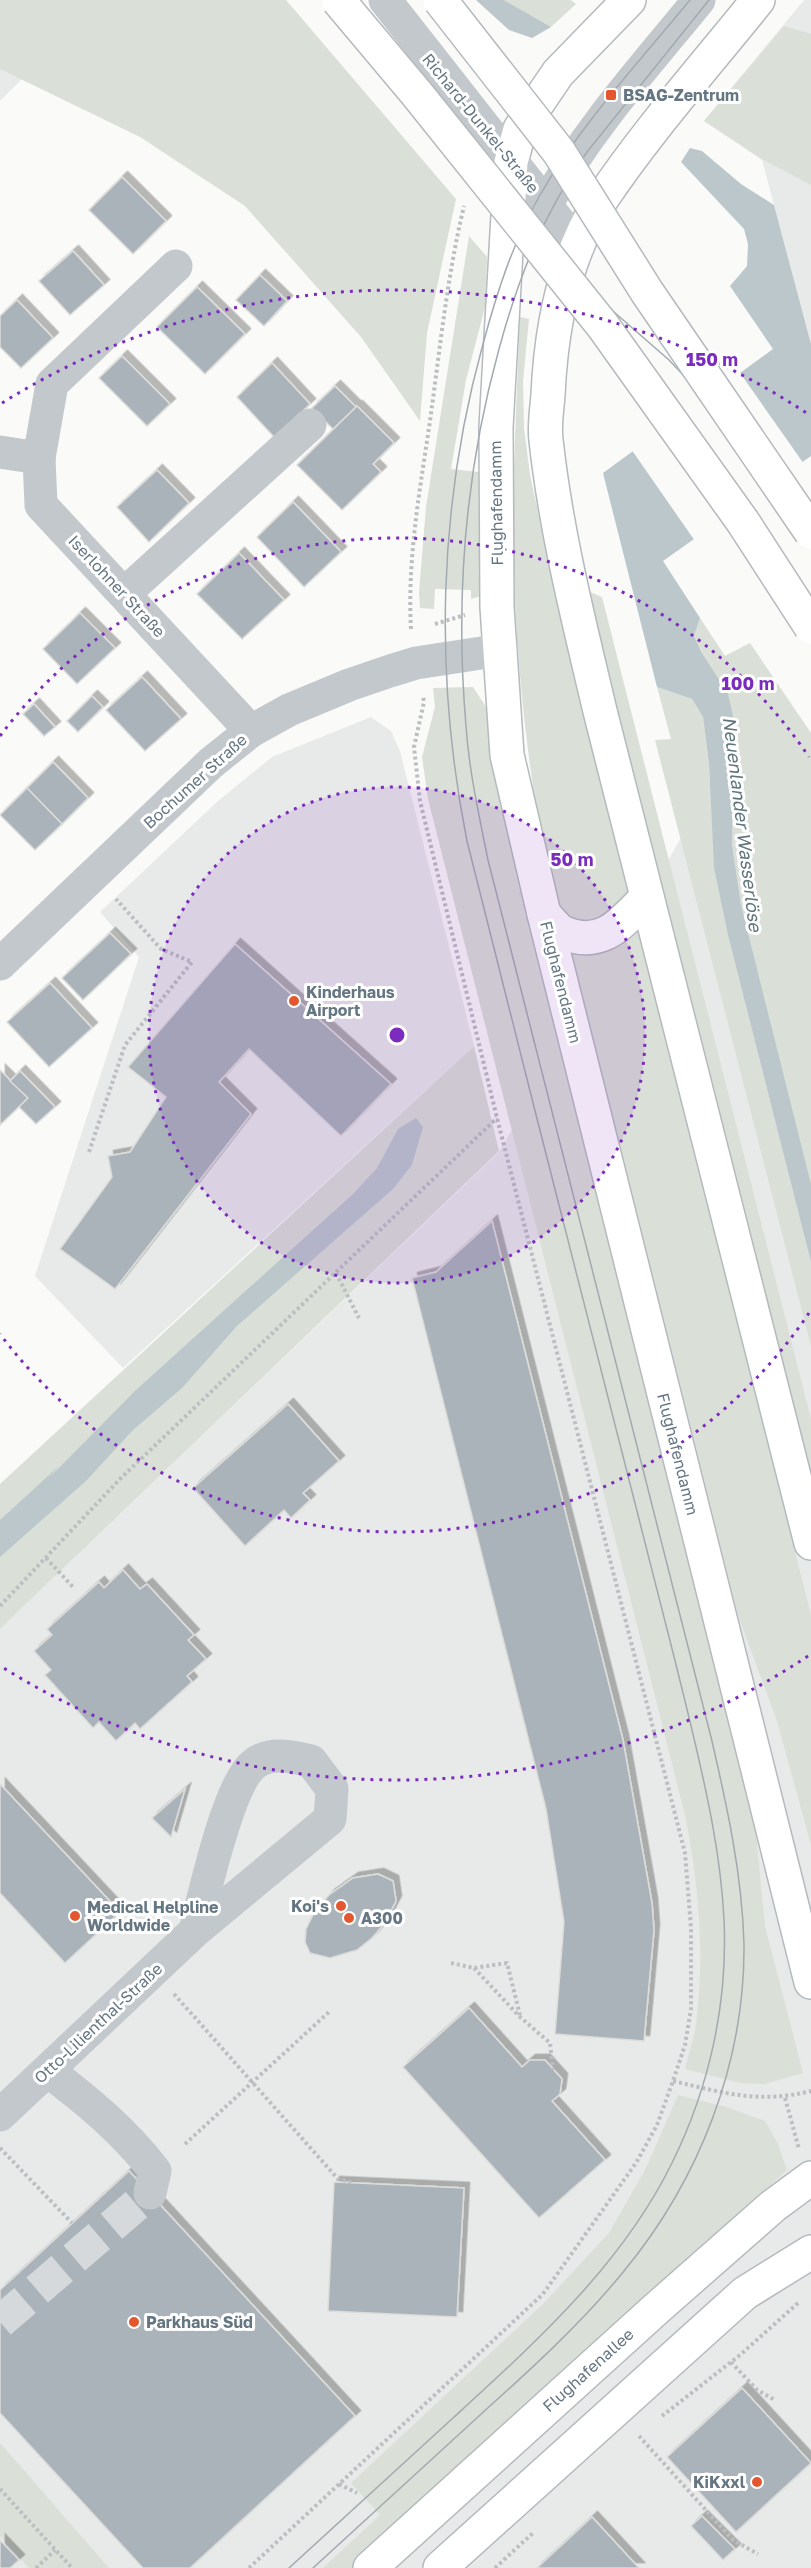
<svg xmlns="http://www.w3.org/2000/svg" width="811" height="2568" font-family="'Golos Text',sans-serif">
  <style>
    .built { fill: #e8e9e9 }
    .green { fill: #dadfd7 }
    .water { fill: #bbc7cb }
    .pier { fill: #fafaf8 }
    .building { fill: #aab3b9; stroke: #dcdcda; stroke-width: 1.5; filter: url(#shadow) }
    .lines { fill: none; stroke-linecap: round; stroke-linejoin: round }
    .minor-tunnel { stroke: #d5d9db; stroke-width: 33; stroke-dasharray: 33 16; stroke-linecap: butt }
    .major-casing { stroke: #b5babe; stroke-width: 36 }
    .path { stroke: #bbbfc2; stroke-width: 4; stroke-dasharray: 3 3; stroke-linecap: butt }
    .minor { stroke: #c3c8cc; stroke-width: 33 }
    .major { stroke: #fff; stroke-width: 33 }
    .tram { stroke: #a2aab0; stroke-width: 1.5 }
    .highway-bridge-casing { stroke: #b4b9bd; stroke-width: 36; stroke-linecap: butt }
    .highway-bridge { stroke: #fff; stroke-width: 33 }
    .ring { fill: none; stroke: #7b2cbf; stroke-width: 3; stroke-dasharray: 3 6 }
    .poi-dot { fill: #e4572e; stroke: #fff; stroke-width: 2 }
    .labels { text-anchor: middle; stroke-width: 6; stroke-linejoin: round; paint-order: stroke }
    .poi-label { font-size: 16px; font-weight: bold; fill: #657683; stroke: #fff; text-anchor: start }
    .street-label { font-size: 16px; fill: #657683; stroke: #fff }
    .water-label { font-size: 18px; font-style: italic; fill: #60757c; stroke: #fff }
    .centre { fill: #7b2cbf; stroke: #fff; stroke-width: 3 }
    .ring-label { font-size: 18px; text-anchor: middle; font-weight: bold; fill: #7b2cbf; stroke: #fff; stroke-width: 6; stroke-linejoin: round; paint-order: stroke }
  </style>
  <defs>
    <filter id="shadow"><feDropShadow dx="5.5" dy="-5.5" stdDeviation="0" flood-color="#0004"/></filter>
  </defs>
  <rect width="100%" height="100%" fill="#fafaf8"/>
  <g class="built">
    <path d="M804,0H811V344L762,160L704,121Z"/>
    <path d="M0,69L22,79L0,101Z"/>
    <path d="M755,710L811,819V2568H0V1629L499,1152Z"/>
    <path d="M371,717L391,731L400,751L474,1046L123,1368L35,1276L139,957L100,912L218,801L272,757Z"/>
  </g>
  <g class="green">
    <path d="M0,0H286L456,199L427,333L420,421L361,337L245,206L140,137L0,69Z"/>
    <path d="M504,0H571L576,4L551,27Z"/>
    <path d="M784,26L811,34V185L762,159L704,121Z"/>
    <path d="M469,236L487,257L485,307L466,380L451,469L479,472L481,596L471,599V590L435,589L434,609L420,608L419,593L426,507Z"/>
    <path d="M520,317L529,319L523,381L524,428L530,475L577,690L811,1615V1845L777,1721L738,1615L538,819C522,720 513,619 513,518C514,451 517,384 520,317Z"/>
    <path d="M590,592L602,597L811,1419V1471L615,703Z"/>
    <path d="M700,618L725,656L750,643L811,733V1184L741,905L732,845L733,716L694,636Z"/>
    <path d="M473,687L486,707L491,727L495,768L513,857L755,1824L765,1926L803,2073L764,2084L740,2083L685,2069C688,2055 694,2040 696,2025C705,1954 699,1884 685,1815L428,799L422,757L435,707L433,688Z"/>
    <path d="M657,687L692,699L703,717L709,764L714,868L728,935L811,1262V1346L655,740L671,739Z"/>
    <path d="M474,1046L499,1151L0,1629V1484Z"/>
    <path d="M678,2095L726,2107L765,2121L778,2144L787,2170L351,2568H323L380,2515L351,2483L543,2304L609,2233L646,2168Z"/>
    <path d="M0,2443L109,2568H29L0,2536Z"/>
  </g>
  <g class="water">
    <path d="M476,0H504L551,27L532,38L509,30Z"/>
    <path d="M690,148L702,151L741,184L774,205L811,344V456L663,561L700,618L694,636L702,653L728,694L733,716L732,845L741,905L811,1184V1262L728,935L714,868L709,764L703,717L692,699L657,687L603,473L773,349L730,286L747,266L748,244L744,229L681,162Z"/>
    <path d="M416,1118L423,1127L412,1165L393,1189L237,1326L182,1388L133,1430L86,1481L0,1557V1520L59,1466L47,1480L136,1390L353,1194L377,1168L398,1129Z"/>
  </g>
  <path class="pier" d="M738,370L804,464L695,541L631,449Z"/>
  <g class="building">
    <path d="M122,177L166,221L133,254L89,210Z"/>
    <path d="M73,251L104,285L70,315L39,281Z"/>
    <path d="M260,275L287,301L264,326L236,300Z"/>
    <path d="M197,287L245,334L205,374L157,327Z"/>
    <path d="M17,300L53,338L21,368L0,347V316Z"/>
    <path d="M122,356L170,404L147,426L99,378Z"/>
    <path d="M272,363L310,404L275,438L237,397Z"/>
    <path d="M335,386L356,407L333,429L312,408Z"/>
    <path d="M357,406L394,443L373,464L381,472L342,510L297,465Z"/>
    <path d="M157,470L189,503L149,542L117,507Z"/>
    <path d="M293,502L341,552L304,587L257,537Z"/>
    <path d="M239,553L284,600L242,639L197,594Z"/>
    <path d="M80,613L115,648L77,684L43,649Z"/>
    <path d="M142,677L181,719L145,751L106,710Z"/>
    <path d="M92,696L103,707L78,732L67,721Z"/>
    <path d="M34,704L55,727L44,736L23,714Z"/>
    <path d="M53,762L88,798L62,824L27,788Z"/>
    <path d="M27,788L62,824L35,850L0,815Z"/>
    <path d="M110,933L131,954L83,1000L62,978Z"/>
    <path d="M235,944L391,1084L341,1136L249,1049L219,1082L251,1114L115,1289L60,1249L112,1177L108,1156L130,1152L166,1097L128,1067Z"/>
    <path d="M50,983L92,1028L49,1067L7,1022Z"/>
    <path d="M0,1070L28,1098L0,1125Z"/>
    <path d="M20,1071L55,1107L36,1124L19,1107L28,1098L10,1081Z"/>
    <path d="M492,1221L623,1740L652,1903L654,1930L644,2041L555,2034L564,1922L546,1809L412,1278L436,1272Z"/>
    <path d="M288,1404L339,1461L303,1493L310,1500L291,1518L284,1510L245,1546L193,1488Z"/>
    <path d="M123,1570L140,1589L147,1584L194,1635L188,1640L206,1659L187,1676L192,1682L140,1729L135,1723L116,1741L99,1722L93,1728L45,1675L51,1670L34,1651L52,1635L47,1629L99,1582L104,1588Z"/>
    <path d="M0,1784L120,1912L65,1963L0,1893Z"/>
    <path d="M185,1789L171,1837L152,1818Z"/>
    <path d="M378,1874L393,1881L396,1901L384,1924L372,1938L357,1950L330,1958L310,1953L305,1942L306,1929L314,1913L329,1895L353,1878Z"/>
    <path d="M469,2008L522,2067L530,2060H545L562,2079L560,2094L552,2101L605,2160L539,2218L403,2067Z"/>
    <path d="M129,2171L355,2416L190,2568H143L0,2413V2290Z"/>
    <path d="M334,2182L464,2188L457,2317L328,2311Z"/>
    <path d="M742,2388L811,2463L736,2532L667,2457Z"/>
    <path d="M702,2516L735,2549L723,2560L691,2526Z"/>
    <path d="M592,2517L639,2568H537Z"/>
    <path d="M0,2540L19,2560L10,2568H0Z"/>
  </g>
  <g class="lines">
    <path class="minor-tunnel" d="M0,2322L150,2193"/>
    <g class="major-casing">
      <g id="major">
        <path d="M629,0L558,73L520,129L511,162L496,427L497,607L507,755L544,914L811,1982"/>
        <path d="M758,0C705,66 648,130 601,200C564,258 551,327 548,395C547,409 544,425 546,440C556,532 579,622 600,711L811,1543"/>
        <path d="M544,914C549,919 557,930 564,933C603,949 622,922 647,897"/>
        <path d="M370,2568L656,2309L773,2206L811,2178"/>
        <path d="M440,2568L745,2293L811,2252"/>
      </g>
    </g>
    <g class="path">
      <path d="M435,624L465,615"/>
      <path d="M411,629C407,560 420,489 430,421C440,349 447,277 464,206"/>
      <path d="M89,1152L125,1045L192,962L161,949L116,899"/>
      <path d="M336,1273L359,1318"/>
      <path d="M46,1558L73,1587"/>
      <path d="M0,1606L120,1479L497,1118"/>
      <path d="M451,1963L474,1968L507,1963L520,2015"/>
      <path d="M474,1968L520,2017L550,2043L553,2070"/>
      <path d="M174,1994L338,2179L354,2183"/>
      <path d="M673,2081C725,2093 758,2104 811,2091"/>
      <path d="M785,2098L799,2149"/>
      <path d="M185,2144L329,2012"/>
      <path d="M0,2148L72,2223"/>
      <path d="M731,2362L757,2390L775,2400"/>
      <path d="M662,2416L740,2355L799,2302"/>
      <path d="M639,2436L733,2540L758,2554"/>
      <path d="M339,2484L357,2493"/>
      <path d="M0,2489L72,2568"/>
      <path d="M36,2568L55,2550"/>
      <path d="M249,2568L543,2294L636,2163L657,2125L673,2081L685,2045L691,2009V1928L685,1853L497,1118L420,801L414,747L424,702L423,696"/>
      <path d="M495,2568L534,2532"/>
    </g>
    <g class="minor">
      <path d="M385,0L578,246"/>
      <path d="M546,205C587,130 645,66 699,0"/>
      <path d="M0,452L39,458L41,505L251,731"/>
      <path d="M39,458L52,384L176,266"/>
      <path d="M124,594L310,425"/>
      <path d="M0,964L211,763L251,731L289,710L349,685L390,671L416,663L501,650"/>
      <path d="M48,2071C88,2101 124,2131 155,2171L150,2193"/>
      <path d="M0,2115L195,1931L330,1819L332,1789L311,1761C294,1757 270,1751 254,1764C228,1784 204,1896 195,1931"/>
    </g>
    <use href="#major" class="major"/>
    <g class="tram">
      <path d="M343,0L539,232L606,305L669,360L719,413"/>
      <path d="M289,2568C343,2518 398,2468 453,2418C536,2342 622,2265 672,2163C709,2088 728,2004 724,1920C721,1856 707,1793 692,1730C675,1658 656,1587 638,1515C581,1290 523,1066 467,841C434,676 438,506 483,344C497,292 513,242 540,195C581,124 638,63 690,0"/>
      <path d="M313,2568C368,2517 424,2467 479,2416C530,2370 581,2324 624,2271C699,2180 745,2064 744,1944C742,1873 727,1806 711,1737L488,860C479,815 469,771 466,726C455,598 465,472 499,349C519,276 543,214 587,152L709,0"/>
    </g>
    <g class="highway-bridge-casing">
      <g id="highway-bridge">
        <path d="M338,0L417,94L603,326L743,522L811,627"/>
        <path d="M440,0L559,152L647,292L811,532"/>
      </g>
    </g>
    <use href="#highway-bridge" class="highway-bridge"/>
  </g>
  <circle cx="397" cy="1035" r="248" fill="#7b2cbf" fill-opacity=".12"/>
  <g class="ring">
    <circle cx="397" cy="1035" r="248"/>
    <path d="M809 1313A497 497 0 0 1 0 1334M0 736A497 497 0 0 1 809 757"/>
    <path d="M808 1656A745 745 0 0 1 2 1667M2 403A745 745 0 0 1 808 414"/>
  </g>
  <g class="poi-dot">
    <rect x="605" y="89" width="12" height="12" rx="3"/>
    <circle cx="294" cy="1001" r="6"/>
    <circle cx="341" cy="1906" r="6"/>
    <circle cx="75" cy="1916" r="6"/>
    <circle cx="349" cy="1918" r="6"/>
    <circle cx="134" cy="2322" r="6"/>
    <circle cx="757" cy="2482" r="6"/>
  </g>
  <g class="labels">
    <g class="poi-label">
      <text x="623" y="101">BSAG-Zentrum</text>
      <text x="306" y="998">Kinderhaus<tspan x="306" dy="18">Airport</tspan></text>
      <text x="329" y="1912" text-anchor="end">Koi's</text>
      <text x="87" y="1913">Medical Helpline<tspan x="87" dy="18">Worldwide</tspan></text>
      <text x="361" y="1924">A300</text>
      <text x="146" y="2328">Parkhaus Süd</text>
      <text x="745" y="2488" text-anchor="end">KiKxxl</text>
    </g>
    <g class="street-label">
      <text transform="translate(481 123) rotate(51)" y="6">Richard-Dunkel-Straße</text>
      <text transform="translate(496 503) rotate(-91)" y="6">Flughafendamm</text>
      <text transform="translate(117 586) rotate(47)" y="6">Iserlohner Straße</text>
      <text transform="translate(195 781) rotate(-42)" y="6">Bochumer Straße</text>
      <text transform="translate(561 982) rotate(76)" y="6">Flughafendamm</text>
      <text transform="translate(678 1454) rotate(76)" y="6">Flughafendamm</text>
      <text transform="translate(98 2023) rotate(-43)" y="6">Otto-Lilienthal-Straße</text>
      <text transform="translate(588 2370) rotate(-42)" y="6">Flughafenallee</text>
    </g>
    <g class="water-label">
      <text transform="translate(742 824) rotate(83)" y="6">Neuenlander Wasserlöse</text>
    </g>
  </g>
  <circle cx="397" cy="1035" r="9" class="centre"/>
  <g class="ring-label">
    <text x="712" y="366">150 m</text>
    <text x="748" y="690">100 m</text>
    <text x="572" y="866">50 m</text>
  </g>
</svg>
